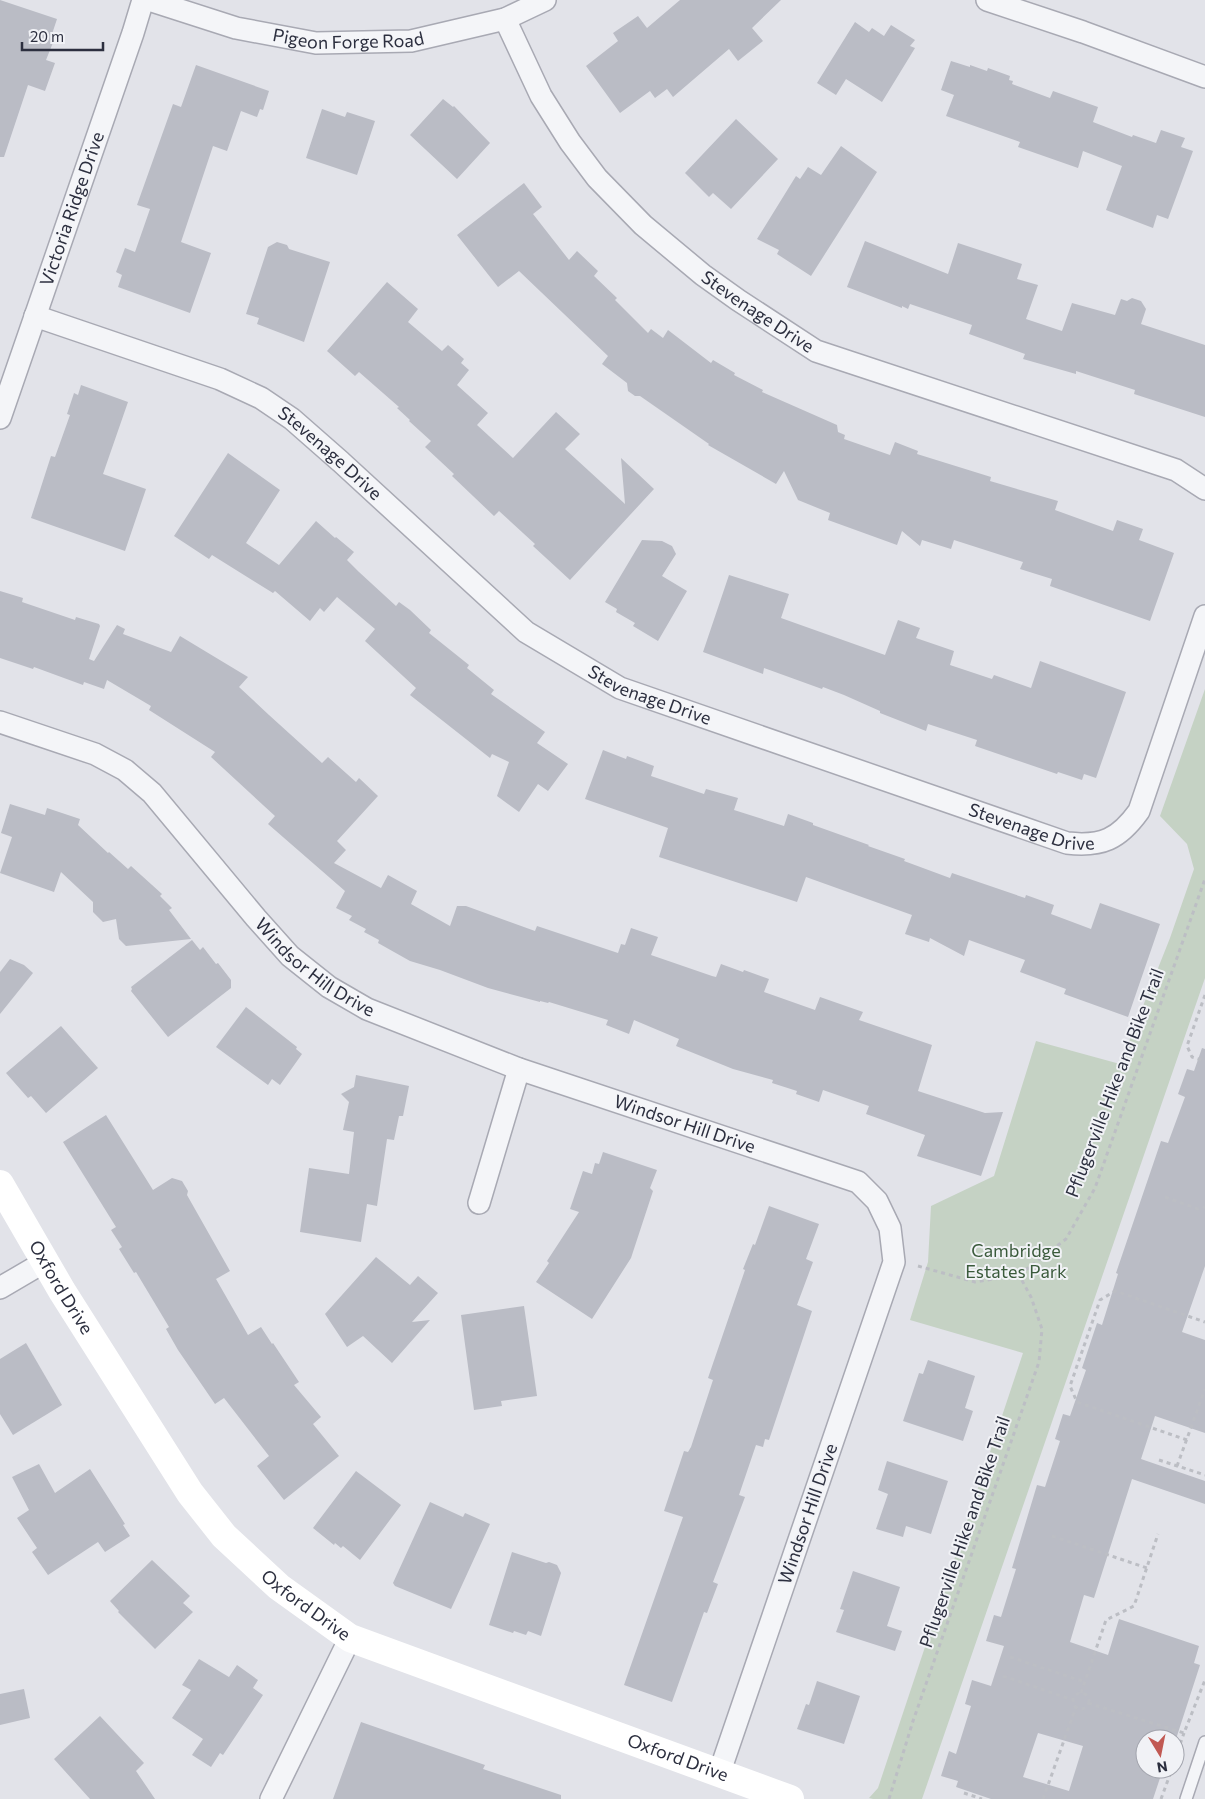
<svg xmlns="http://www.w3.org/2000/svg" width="1205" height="1799" font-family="Commissioner,sans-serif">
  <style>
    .park { fill: #c5d2c4 }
    .building { fill: #babcc5; fill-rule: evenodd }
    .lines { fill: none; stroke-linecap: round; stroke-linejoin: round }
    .lane-casing { stroke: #a8a9b3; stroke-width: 14 }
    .street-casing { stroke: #a8a9b3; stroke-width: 24 }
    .path { stroke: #bcbec4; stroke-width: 3; stroke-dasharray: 4 4; stroke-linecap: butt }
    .lane { stroke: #f4f5f8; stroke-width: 11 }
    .street { stroke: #f4f5f8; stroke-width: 21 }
    .secondary { stroke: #fff; stroke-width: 28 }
    .labels { text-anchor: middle; stroke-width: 4; stroke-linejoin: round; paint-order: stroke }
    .street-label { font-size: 18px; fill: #2c2f3f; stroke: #f1f2f6 }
    .park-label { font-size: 18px; fill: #3a5a3b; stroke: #f1f2f6 }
  </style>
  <rect width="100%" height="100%" fill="#e2e3e9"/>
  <path class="park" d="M1205,689V978L922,1799H873L869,1798L878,1788L1023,1353L910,1320L928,1262L931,1206L994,1176L1036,1041L1120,1064L1170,938L1194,869L1187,844L1160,816Z"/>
  <g class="building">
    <path d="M0,0L57,19L52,34L56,35L46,60L55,63L45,91L28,85L4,157H0Z"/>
    <path d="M680,0H781L752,28L763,41L738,61L729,49L673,97L667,89L655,98L650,91L620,113L586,66L618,41L613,33L638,16L647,28Z"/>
    <path d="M855,22L869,32L872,28L884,36L891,25L915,40L910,46L915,48L882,102L846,79L836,95L817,83Z"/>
    <path d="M951,61L970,67V65L987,71L988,68L1010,76L1009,80L1013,81L1012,84L1050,98L1053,91L1098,107L1093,122L1132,137L1133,135L1156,143L1161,130L1185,138L1181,147L1193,151L1168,219L1157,215L1153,228L1106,210L1122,166L1083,151L1078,168L1018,147L1020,142L946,116L954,95L941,90Z"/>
    <path d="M196,65L269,91L263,110L260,109L257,117L241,111L227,151L213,146L181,242L211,253L190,313L118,287L122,275L116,272L125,248L135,252L150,209L137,205L173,104L181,107Z"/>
    <path d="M443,99L453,107L454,106L490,143L457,179L410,135Z"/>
    <path d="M322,109L345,117L347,112L375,121L357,175L306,158Z"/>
    <path d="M736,119L778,159L731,209L713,193L709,197L685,173Z"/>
    <path d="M841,146L877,172L811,276L777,254L779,250L757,239L796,176L800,179L808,167L821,175Z"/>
    <path d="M524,183L542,207L533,214L569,260L577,251L598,271L594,276L617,298L615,300L648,333L651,329L663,338L668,330L711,363L713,360L735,373L734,375L763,390L762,392L837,425L838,432L845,435L844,439L890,455L895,442L918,451L917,454L991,477L990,481L1058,501L1055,510L1113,531L1117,520L1143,529L1139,540L1174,553L1150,621L1050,586L1052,579L1020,569L1023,562L954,540L951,549L922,540L920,546L902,531L897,545L828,520L830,513L798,500L784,471L776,484L708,445L709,444L640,396H635L628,391L627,383L602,364L608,356L519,271L498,287L457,235Z"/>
    <path d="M865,241L948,274L958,243L1022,264L1017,279L1038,285L1026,319L1062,331L1072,303L1115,315L1121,299L1127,301L1132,298L1141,301L1146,309L1141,324L1205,345V417L1134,394L1135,390L1076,371V374L1023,359L1025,354L969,334L972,325L910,304L908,309L902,306V308L847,287Z"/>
    <path d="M277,242L287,245L289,249L330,262L304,342L257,324L259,318L246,314L268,247Z"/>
    <path d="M387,282L418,309L408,322L442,351L448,345L464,359L461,363L469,370L457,385L488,413L477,425L513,458L556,412L580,434L565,449L625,504L621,458L654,489L570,580L533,546L535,544L499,511L494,516L452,476L454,474L425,447L431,441L409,421L410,420L397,408L399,407L359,372L355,376L327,351Z"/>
    <path d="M81,385L128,402L103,474L146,489L125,551L31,518L51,456L55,457L70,415L67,414L74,393L78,395Z"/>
    <path d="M228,453L280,490L246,543L279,565L316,521L335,538L336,537L354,552L347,560L359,572L396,606L399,602L410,610L431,630L429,633L469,665L467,668L494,690L491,694L545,732L537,743L568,764L548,791L538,784L519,812L497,796L509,762L492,754L490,758L410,695L416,688L365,641L375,629L337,597L324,612L320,608L310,621L275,591L273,593L212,555L209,559L174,536Z"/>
    <path d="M642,540L662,541L672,546L676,554L662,576L687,591L658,641L633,626L635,623L616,612L617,609L605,602Z"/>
    <path d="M729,575L789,594L781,618L885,655L898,620L920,628L916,638L954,651L950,665L992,679L994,675L1031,688L1040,661L1126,692L1096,778L1084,774L1082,780L1058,772L1057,774L975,746L977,740L928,724L926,731L880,713V711L844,695L823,687L822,689L764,668L763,674L703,652Z"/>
    <path d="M0,591L23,598L22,602L75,620L76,617L99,624L100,626L89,659L94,661L117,625L125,629L123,634L171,652L180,636L248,677L239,687L269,715L322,763L328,757L356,782L359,778L378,796L337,841L346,850L334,863L381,888L388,875L417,891L411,904L450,926L457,906H466L535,931L537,926L618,953L621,944L625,945L631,928L658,937L651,955L712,976L716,977L721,964L743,972L744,970L769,979L764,992L815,1010L820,997L863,1012L859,1020L932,1045L918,1091L985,1113L1003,1112L981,1176L917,1156L925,1135L866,1114L869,1106L823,1090L819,1102L796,1094L797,1091L772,1083L773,1080L733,1069L676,1046L679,1039L634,1020L629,1034L606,1025L608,1020L549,1002L548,1003L540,1001V1002L488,988L440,970L410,961L378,943L379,940L364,932L366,929L349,920L352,916L336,908L345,891L268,824L275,816L211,757L215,752L149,710L151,706L107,680L104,689L84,682L83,685L34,667L33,669L0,658Z"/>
    <path d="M603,750L626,759L627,756L654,766L651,776L704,794L706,789L738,798L734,810L784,826L788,814L813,823V825L869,845L868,846L905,859L904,861L950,878L952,873L1025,898L1026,895L1054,905L1051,914L1091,929L1100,903L1160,924L1128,1017L1064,994L1066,989L1020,972L1025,960L969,940L964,956L930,938L929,942L905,934L912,915L806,877L797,902L659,857L668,828L585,799Z"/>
    <path d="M10,804L45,815L47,808L80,819L78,825L108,853L109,852L128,869L131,866L162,894L160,896L172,908L169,910L191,939L126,946L119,939L116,919L103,922L93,912V902L61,872L54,892L0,873L12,837L1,833Z"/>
    <path d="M192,940L200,950L203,947L216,964L218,963L231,980V988L168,1037L131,991L132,989L131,987Z"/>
    <path d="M10,959L24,965L33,973L0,1014V972Z"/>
    <path d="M246,1007L297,1047L296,1049L302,1054L280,1085L272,1079L268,1085L216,1047Z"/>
    <path d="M61,1026L98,1068L46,1113L31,1096L28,1098L6,1073Z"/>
    <path d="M1202,1048L1205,1049V1266L1182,1332L1205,1340V1433L1155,1416L1141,1459L1205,1481V1504L1132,1479L1094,1598L1084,1595L1070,1642L1108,1655L1119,1619L1199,1646L1194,1663L1200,1665L1176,1739H1145V1769H1163L1153,1799H991L956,1787L958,1781L941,1776L949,1751L956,1754L971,1706L965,1704L972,1680L991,1686L1004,1646L986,1641L994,1615L1001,1617L1016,1569L1012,1568L1037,1485L1045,1487L1060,1441L1055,1439L1063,1414L1070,1416L1086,1370L1082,1368L1097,1323L1102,1325L1118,1274L1116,1273L1161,1141L1168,1143L1185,1097L1178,1094L1187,1069L1194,1071ZM1038,1733L1083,1746L1069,1791L1023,1777Z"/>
    <path d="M356,1075L409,1086L403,1116H399L394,1140L387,1139L377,1206L367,1204L361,1242L300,1232L309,1168L349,1174L354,1132L343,1130L349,1102L341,1094L354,1087Z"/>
    <path d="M106,1115L153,1190L172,1178L182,1181L188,1191L187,1195L230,1271L216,1279L248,1335L261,1327L272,1344L273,1343L299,1382L294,1385L321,1417L313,1424L339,1456L284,1500L257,1466L269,1456L224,1398L215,1404L178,1350L166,1329L169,1327L136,1272L134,1273L119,1249L122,1247L111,1230L116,1227L63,1142Z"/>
    <path d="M603,1152L657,1170L650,1188L653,1191L631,1258L592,1319L536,1282L549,1263L547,1261L579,1212L570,1209L583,1171L592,1174L595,1163L599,1164Z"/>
    <path d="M769,1206L819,1224L806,1259L813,1262L797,1305L812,1311L769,1440L765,1439L763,1447L756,1445L739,1495L745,1497L713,1582L718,1584L707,1613L704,1612L672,1702L624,1685L683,1517L664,1511L684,1451L688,1452L691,1447L713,1380L708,1378L745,1270L743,1269L753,1244L755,1245Z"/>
    <path d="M376,1257L410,1285L418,1276L438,1293L412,1322L430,1320L392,1363L363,1336L347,1347L325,1314Z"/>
    <path d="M524,1306L537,1396L501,1401L502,1406L474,1410L461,1315Z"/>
    <path d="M26,1343L62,1405L13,1435L0,1414V1359Z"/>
    <path d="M928,1360L975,1376L965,1408L973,1411L963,1441L903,1421L919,1373L923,1374Z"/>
    <path d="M887,1461L948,1481L931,1534L906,1526L903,1537L876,1529L888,1494L878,1490Z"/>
    <path d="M39,1464L55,1493L90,1469L125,1524L123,1525L130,1536L105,1552L98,1542L48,1575L32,1552L37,1548L17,1518L29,1510L12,1477Z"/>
    <path d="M356,1471L401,1505L360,1560L343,1546L341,1548L335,1543L334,1545L313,1528Z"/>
    <path d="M430,1502L463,1517L465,1513L490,1524L451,1609L395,1586L393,1583Z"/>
    <path d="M512,1552L546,1563L549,1562L557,1565L561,1573L541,1636L528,1631L526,1635L514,1631L513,1633L489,1625Z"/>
    <path d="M152,1560L190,1596L183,1603L193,1612L155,1649L118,1612L119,1611L110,1601Z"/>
    <path d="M853,1571L900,1587L887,1626L902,1631L895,1651L836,1632L844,1610L840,1609Z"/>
    <path d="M199,1659L229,1677L237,1665L258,1680L253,1688L263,1695L223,1755L220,1753L211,1767L192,1755L203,1739L172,1718L191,1690L182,1685Z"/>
    <path d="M817,1681L860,1696L844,1744L797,1729L806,1704L809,1705Z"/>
    <path d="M24,1689L30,1718L0,1725V1694Z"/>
    <path d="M100,1716L144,1763L136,1771L155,1799H90L54,1759Z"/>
    <path d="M361,1722L485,1765L483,1769L561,1795V1799H333Z"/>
  </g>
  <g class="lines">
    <g class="lane-casing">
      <path id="lane" d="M1186,1799L1205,1742"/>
    </g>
    <g class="street-casing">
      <g id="street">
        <path id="s1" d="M149,0L236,28L316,43L411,41L505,19L545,0"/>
        <path d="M987,0L1083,32L1205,77"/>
        <path id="s2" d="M505,19L541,96L570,142L597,178L643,225L703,275L738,300L816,351L1176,470L1205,489"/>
        <path id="s3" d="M35,316L220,379L261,398L292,419L341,462L526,632L620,688L1067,843C1102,847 1119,839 1139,811L1205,616"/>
        <path id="s4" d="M0,418L133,33L143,0"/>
        <path id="s5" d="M0,722L95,754L125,770L152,793L256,918L290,956L329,987L367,1009L519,1069L858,1182L877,1201L890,1228L894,1262L719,1774"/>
        <path d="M479,1203L519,1069"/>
        <path d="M0,1288L46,1261"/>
        <path d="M271,1799L350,1638"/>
      </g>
    </g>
    <g class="path">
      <path d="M1205,995L1187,1046L1192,1057L1205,1061"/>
      <path d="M1165,1197L1198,1209L1205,1207"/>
      <path d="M918,1266L975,1282L1019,1275L1066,1239L1095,1188L1205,879"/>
      <path d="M1187,1440L1077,1402L1070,1386L1100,1300L1115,1291L1205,1322"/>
      <path d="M1159,1460L1205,1475"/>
      <path d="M1177,1466L1205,1389"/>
      <path d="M1052,1536L1147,1568"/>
      <path d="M1010,1657L1085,1682"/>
      <path d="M1003,1676L1073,1700"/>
      <path d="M1081,1693L1106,1620L1134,1606L1158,1534"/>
      <circle cx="1081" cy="1701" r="8"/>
      <path d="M1088,1703L1184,1733L1205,1680"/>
      <path d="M1175,1759L1184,1733"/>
      <path d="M964,1793L982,1799"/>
      <path d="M889,1799L913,1721L1039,1362L1042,1329L1031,1297L1019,1275"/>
      <path d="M1043,1799L1076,1707"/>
      <path d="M1161,1799L1172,1769"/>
    </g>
    <use href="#lane" class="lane"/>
    <use href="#street" class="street"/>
    <path class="secondary" id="s6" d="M0,1184L62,1291L190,1493L224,1536L279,1587L350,1638L790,1799"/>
  </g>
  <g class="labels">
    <g class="street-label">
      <text dy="6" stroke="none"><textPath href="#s1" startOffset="205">Pigeon Forge Road</textPath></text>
      <text dy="6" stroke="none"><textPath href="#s4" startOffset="221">Victoria Ridge Drive</textPath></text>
      <text dy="6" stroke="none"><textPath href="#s2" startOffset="394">Stevenage Drive</textPath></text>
      <text dy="6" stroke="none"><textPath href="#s3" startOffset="329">Stevenage Drive</textPath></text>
      <text dy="6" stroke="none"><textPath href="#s3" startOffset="734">Stevenage Drive</textPath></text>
      <text dy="6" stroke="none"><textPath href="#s3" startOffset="1139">Stevenage Drive</textPath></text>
      <text dy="6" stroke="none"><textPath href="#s5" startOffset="410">Windsor Hill Drive</textPath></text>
      <text transform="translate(1115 1083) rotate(-69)" y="6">Pflugerville Hike and Bike Trail</text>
      <text dy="6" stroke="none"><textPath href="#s5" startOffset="815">Windsor Hill Drive</textPath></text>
      <text dy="6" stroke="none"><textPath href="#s6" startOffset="120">Oxford Drive</textPath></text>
      <text transform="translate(808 1514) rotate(-71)" y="6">Windsor Hill Drive</text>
      <text transform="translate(965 1532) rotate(-71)" y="6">Pflugerville Hike and Bike Trail</text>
      <text dy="6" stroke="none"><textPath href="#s6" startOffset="525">Oxford Drive</textPath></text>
      <text dy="6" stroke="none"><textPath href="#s6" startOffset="929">Oxford Drive</textPath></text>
    </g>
    <g class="park-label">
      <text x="1016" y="1257">Cambridge<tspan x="1016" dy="21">Estates Park</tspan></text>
    </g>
  </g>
  <g transform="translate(1160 1754) rotate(170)"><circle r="24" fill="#f1f2f6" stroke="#a2a4ad"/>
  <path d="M0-4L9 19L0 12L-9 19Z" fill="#c15953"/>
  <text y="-8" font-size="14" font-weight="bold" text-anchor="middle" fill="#2c2f3f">N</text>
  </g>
  <path d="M22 42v8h81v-8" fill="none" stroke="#2c2f3f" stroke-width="2.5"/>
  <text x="30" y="42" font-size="15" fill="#2c2f3f" stroke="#f1f2f6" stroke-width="4" paint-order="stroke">20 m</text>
</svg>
